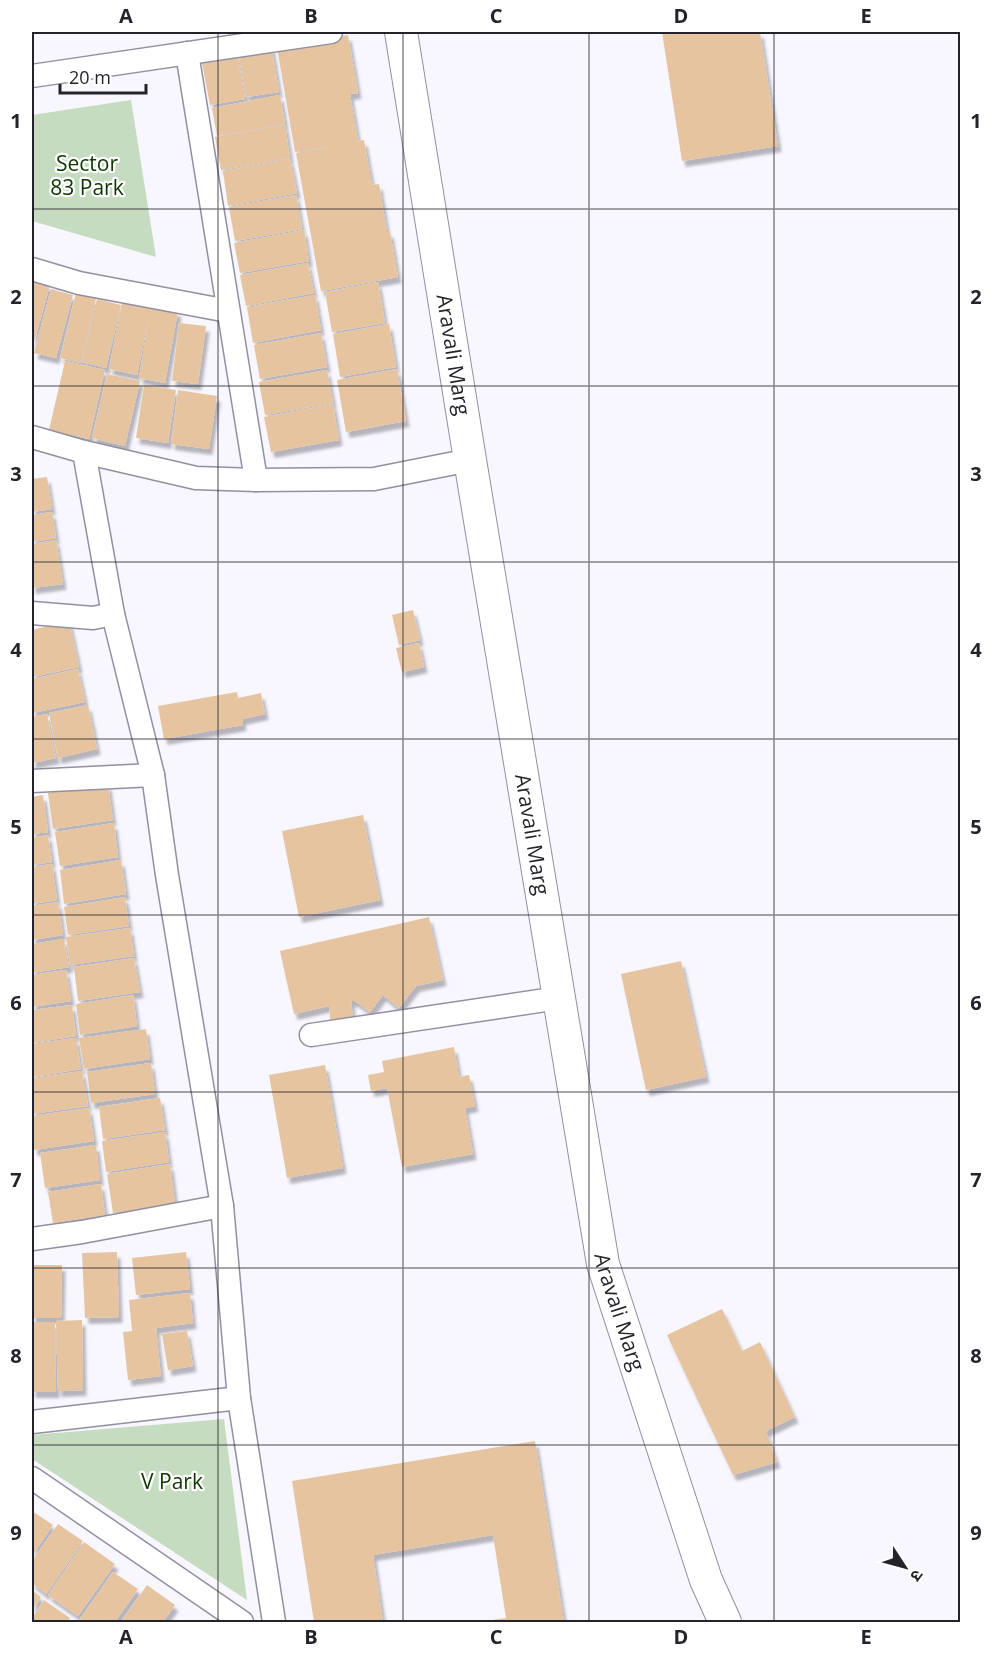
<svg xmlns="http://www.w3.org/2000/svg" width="992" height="1654" font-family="'Open Sans','Noto Sans Devanagari',sans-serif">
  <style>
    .green { fill: #c6dcc1 }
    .building { fill: #e7c4a0; filter: url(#shadow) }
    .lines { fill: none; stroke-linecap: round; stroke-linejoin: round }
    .street-casing { stroke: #938fa1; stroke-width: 25 }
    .secondary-casing { stroke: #938fa1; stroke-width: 34 }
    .street { stroke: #fff; stroke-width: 22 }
    .secondary { stroke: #fff; stroke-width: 32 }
    .grid { fill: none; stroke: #25232a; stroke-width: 1.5; stroke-opacity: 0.55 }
    .labels { text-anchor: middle; stroke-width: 4.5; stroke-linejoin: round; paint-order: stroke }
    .park-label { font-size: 21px; fill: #0d3600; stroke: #fff }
    .street-label { font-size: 21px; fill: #25232a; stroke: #fff }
    .neatline { fill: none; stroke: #25232a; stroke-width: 2 }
    .grid-label { font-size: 20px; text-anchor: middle; font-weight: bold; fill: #25232a }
  </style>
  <defs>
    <filter id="shadow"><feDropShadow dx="3.5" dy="6" stdDeviation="1.5" flood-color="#0004"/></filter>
  </defs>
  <rect width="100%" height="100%" fill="#f8f6fe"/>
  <g class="green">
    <path d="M131,100L156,257L32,221V115Z"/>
    <path d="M224,1419L247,1600L32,1459V1435Z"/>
  </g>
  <g class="building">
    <path d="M662,32H760L778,146L682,161Z"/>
    <path d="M348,35L358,93L350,94L358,141L364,140L372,185L379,184L387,232H390L398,277L321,291L296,153L339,145L295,152L277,48Z"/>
    <path d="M271,45L279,92L246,97L238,51Z"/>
    <path d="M237,52L245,99L210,105L201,58Z"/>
    <path d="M280,95L285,124L217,136L212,108Z"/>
    <path d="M285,125L290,158L221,170L215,137Z"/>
    <path d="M290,159L297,193L228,206L223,171Z"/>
    <path d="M296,195L302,229L235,241L229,207Z"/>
    <path d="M304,230L309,261L240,273L234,243Z"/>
    <path d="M308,263L314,293L246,306L240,275Z"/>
    <path d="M32,280L50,285L32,349Z"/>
    <path d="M378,282L385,323L332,332L325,292Z"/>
    <path d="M51,289L73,295L56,358L34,353Z"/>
    <path d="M76,293L96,298L81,363L60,358Z"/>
    <path d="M315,295L321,330L253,343L247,307Z"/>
    <path d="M97,299L121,305L106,368L82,362Z"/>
    <path d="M122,302L178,311L165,383L139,378L150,312L137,375L109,369Z"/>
    <path d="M179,323L206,326L198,384L172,381Z"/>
    <path d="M389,324L396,367L340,377L333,334Z"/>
    <path d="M321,333L327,367L260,379L254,345Z"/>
    <path d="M65,361L105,370L89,439L49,430Z"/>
    <path d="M397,369L406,421L346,432L337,380Z"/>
    <path d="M327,370L333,403L265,415L259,382Z"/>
    <path d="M107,374L140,381L125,446L92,438Z"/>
    <path d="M144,385L176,390L168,443L136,438Z"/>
    <path d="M178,390L217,396L209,449L171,444Z"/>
    <path d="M333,404L339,440L271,452L264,417Z"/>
    <path d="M47,477L52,509L32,512V479Z"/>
    <path d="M52,512L56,538L32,542V515Z"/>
    <path d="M56,540L63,584L32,588V544Z"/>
    <path d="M413,610L420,640L399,645L392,615Z"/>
    <path d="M69,621L79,667L32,677V630Z"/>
    <path d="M419,643L424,667L402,672L396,648Z"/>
    <path d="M78,669L85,702L32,713V679Z"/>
    <path d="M237,692L238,698L261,693L265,714L242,719L243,725L164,739L158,706Z"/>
    <path d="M88,705L97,749L58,758L49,713Z"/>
    <path d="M47,714L56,758L32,763V717Z"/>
    <path d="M108,784L113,820L53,829L48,793Z"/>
    <path d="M43,795L48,832L32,834V797Z"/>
    <path d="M363,815L380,900L299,917L282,831Z"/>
    <path d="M114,823L118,857L60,866L55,832Z"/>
    <path d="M48,835L52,862L32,865V838Z"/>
    <path d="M121,860L126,894L64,904L60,870Z"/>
    <path d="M52,864L57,900L32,904V867Z"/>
    <path d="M125,897L129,926L68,935L64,907Z"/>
    <path d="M58,902L63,935L32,940V906Z"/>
    <path d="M429,917L443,980L416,986L399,1008L383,995L370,1012L355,1001H351L354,1026L331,1029L329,1006L294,1014L280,951Z"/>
    <path d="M130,928L134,956L70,965L66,937Z"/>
    <path d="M64,939L69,967L32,973V944Z"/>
    <path d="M134,958L140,992L78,1001L74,967Z"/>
    <path d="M681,961L706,1077L646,1090L621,974Z"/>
    <path d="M66,970L71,1001L32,1007V975Z"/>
    <path d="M133,995L137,1026L80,1035L76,1004Z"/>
    <path d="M72,1005L76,1036L32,1043V1010Z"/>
    <path d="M146,1029L150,1059L84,1069L79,1038Z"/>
    <path d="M76,1038L81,1069L32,1077V1044Z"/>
    <path d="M454,1047L459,1077L469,1075L475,1106L465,1108L473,1154L402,1167L387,1088L371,1091L368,1075L384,1072L382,1061Z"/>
    <path d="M151,1063L155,1094L91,1103L87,1072Z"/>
    <path d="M325,1065L343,1168L287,1178L269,1075Z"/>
    <path d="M82,1071L88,1106L32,1114V1078Z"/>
    <path d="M160,1098L165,1130L103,1139L99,1107Z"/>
    <path d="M89,1108L94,1141L34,1150L32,1116Z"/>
    <path d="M165,1132L169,1162L106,1172L102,1141Z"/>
    <path d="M96,1145L100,1180L45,1188L40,1153Z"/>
    <path d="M170,1164L175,1203L113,1213L107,1174Z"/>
    <path d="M101,1184L105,1215L53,1223L48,1192Z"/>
    <path d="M117,1252L119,1317L85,1318L82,1253Z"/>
    <path d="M186,1252L190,1289L136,1295L132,1258Z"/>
    <path d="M32,1265H62L61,1318H32Z"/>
    <path d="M190,1293L193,1323L156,1328L161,1376L128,1380L123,1332L132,1331L129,1300Z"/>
    <path d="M722,1309L742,1351L760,1342L795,1417L766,1431L777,1462L733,1475L667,1335Z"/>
    <path d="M82,1320L83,1390L58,1391L56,1321Z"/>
    <path d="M32,1322H55L56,1392H32Z"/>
    <path d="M187,1331L193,1366L168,1370L162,1334Z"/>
    <path d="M535,1441L564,1622H485V1621L506,1618L493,1535L373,1555L383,1622H314L292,1481Z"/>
    <path d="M32,1511L53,1525L32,1556Z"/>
    <path d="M58,1524L83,1541L46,1594L32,1583V1561Z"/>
    <path d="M84,1542L115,1564L78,1616L48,1595Z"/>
    <path d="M113,1572L138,1589L115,1622H85L80,1619Z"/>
    <path d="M147,1585L175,1605L163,1622H121Z"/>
    <path d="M32,1590L41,1597L32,1611Z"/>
    <path d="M44,1600L70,1618L67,1622H32V1618Z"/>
  </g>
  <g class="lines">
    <g class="street-casing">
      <g id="street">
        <path d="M187,53L256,480"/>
        <path d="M32,76L331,32"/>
        <path d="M32,269L79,283L228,311"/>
        <path d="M32,437L84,452L196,478L256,480L374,479L470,460"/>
        <path d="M84,452L113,614L153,775L167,875L222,1206L239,1398L274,1622"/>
        <path d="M32,613L93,618L113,614"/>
        <path d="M32,781L153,775"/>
        <path d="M311,1035L559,998"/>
        <path d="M32,1239L82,1232L222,1206"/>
        <path d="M32,1422L239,1398"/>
        <path d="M32,1478L242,1622"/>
      </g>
    </g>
    <g class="secondary-casing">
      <g id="secondary">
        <path id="s1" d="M401,32L470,460L603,1264L706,1580L725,1622"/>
      </g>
    </g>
    <use href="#street" class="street"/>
    <use href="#secondary" class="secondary"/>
  </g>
  <path class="grid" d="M218,32V1622M403,32V1622M589,32V1622M774,32V1622M32,209H960M32,386H960M32,562H960M32,739H960M32,915H960M32,1092H960M32,1268H960M32,1445H960"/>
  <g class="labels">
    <g class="park-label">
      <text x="87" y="171">Sector<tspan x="87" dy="24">83 Park</tspan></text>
      <text x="172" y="1489">V Park</text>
    </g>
    <g class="street-label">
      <text dy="7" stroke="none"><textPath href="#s1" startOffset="327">Aravali Marg</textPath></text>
      <text dy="7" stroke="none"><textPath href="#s1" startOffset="813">Aravali Marg</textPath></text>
      <text dy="7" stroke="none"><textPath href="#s1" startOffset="1299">Aravali Marg</textPath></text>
    </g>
  </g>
  <rect width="992" height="1654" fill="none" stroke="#ffffff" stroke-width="66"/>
  <g transform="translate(905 1567) rotate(126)" stroke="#ffffff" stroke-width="4.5" paint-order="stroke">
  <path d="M0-4.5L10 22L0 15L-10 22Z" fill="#25232a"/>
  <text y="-9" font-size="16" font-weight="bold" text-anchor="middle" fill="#25232a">उ</text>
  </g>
  <path d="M60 84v9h86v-9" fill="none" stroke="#25232a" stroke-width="3"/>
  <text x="69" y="84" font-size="18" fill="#25232a" stroke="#ffffff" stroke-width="4.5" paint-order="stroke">20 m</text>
  <rect x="33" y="33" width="926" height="1588" class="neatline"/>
  <g class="grid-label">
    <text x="126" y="23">A</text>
    <text x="311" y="23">B</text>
    <text x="496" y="23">C</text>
    <text x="681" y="23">D</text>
    <text x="866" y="23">E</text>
    <text x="16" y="128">1</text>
    <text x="976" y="128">1</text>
    <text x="16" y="304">2</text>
    <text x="976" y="304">2</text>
    <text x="16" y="481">3</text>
    <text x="976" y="481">3</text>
    <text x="16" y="657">4</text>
    <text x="976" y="657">4</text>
    <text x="16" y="834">5</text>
    <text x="976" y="834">5</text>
    <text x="16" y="1010">6</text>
    <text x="976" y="1010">6</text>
    <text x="16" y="1187">7</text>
    <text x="976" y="1187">7</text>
    <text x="16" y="1363">8</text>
    <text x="976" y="1363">8</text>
    <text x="16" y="1540">9</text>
    <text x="976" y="1540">9</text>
    <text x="126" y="1644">A</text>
    <text x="311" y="1644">B</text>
    <text x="496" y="1644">C</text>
    <text x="681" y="1644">D</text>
    <text x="866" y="1644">E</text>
  </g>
</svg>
